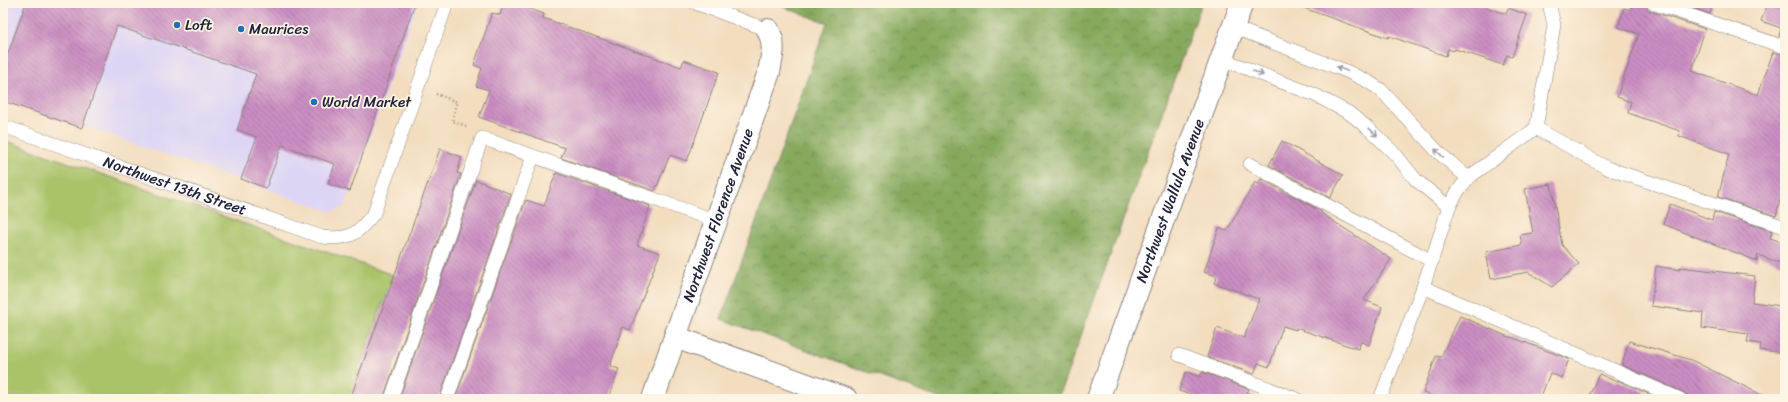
<svg xmlns="http://www.w3.org/2000/svg" width="1788" height="402" font-family="Sriracha,sans-serif">
  <style>
    .built { fill: #ded5f5 }
    .green { fill: #a9c369; stroke: #667252 }
    .forest { fill: url(#forest-crowns); stroke: #54664c }
    .building { fill: url(#building-back-hatch) }
    .lines { fill: none; stroke-linecap: round; stroke-linejoin: round }
    .service-casing { stroke: #8a807c; stroke-width: 14 }
    .minor-casing { stroke: #8a807c; stroke-width: 24 }
    .tertiary-casing { stroke: #8a807c; stroke-width: 24 }
    .path { stroke: #8a807c; stroke-width: 2.5; stroke-dasharray: 1 3; stroke-linecap: butt }
    .service { stroke: #fff; stroke-width: 13 }
    .minor { stroke: #fff; stroke-width: 22 }
    .tertiary { stroke: #fff; stroke-width: 22 }
    .oneway { stroke: #9c9ca7 }
    .poi-dot { fill: #1f6fb2; stroke: #fcf5e5; stroke-width: 1.5 }
    .labels { text-anchor: middle; stroke-width: 3.5; stroke-linejoin: round; paint-order: stroke }
    .poi-label { font-size: 15px; fill: #22223b; stroke: #fcf5e5; text-anchor: start }
    .street-label { font-size: 15px; fill: #22223b; stroke: #fcf5e5 }
  </style>
  <defs>
    <pattern id="forest-crowns" width="20" height="18" patternUnits="userSpaceOnUse"><rect width="20" height="18" fill="#86a95d"/><path d="M2 6a3 3 0 1 1 6 0M12 15a3 3 0 1 1 6 0" fill="none" stroke="#6d894e"/></pattern>
    <pattern id="building-back-hatch" width="6" height="6" patternUnits="userSpaceOnUse"><rect width="6" height="6" fill="#cb8ec2"/><path d="M-1 5l2 2M0 0l6 6M5-1l2 2" fill="none" stroke="#a4749f"/></pattern>
  </defs>
  <rect width="100%" height="100%" fill="#fcf5e5"/>
  <filter id="ink" filterUnits="userSpaceOnUse"><feTurbulence type="fractalNoise" baseFrequency=".025" numOctaves="2"/><feDisplacementMap in="SourceGraphic" scale="8" xChannelSelector="R" yChannelSelector="G"/><feConvolveMatrix kernelMatrix="1 2 1 2 8 2 1 2 1" color-interpolation-filters="sRGB"/></filter>
  <filter id="wash" filterUnits="userSpaceOnUse"><feTurbulence type="fractalNoise" baseFrequency=".012" numOctaves="4" result="noise"/><feDisplacementMap in="SourceGraphic" scale="16" xChannelSelector="R" yChannelSelector="G"/><feGaussianBlur stdDeviation="0.9" result="paint"/><feColorMatrix in="noise" values="0 0 0 0 0 0 0 0 0 0 0 0 0 0 0 0 0 1.4 0 .05"/><feComposite in="paint" operator="in"/></filter>
  <g filter="url(#wash)">
    <rect width="100%" height="100%" fill="#f3ddbe"/>
    <path class="built" d="M3,3H418L345,206L332,212L3,98Z"/>
    <path class="green" d="M3,140L393,275L348,399H3Z"/>
    <path class="forest" d="M772,3H1202L1058,399H941L721,319L827,23Z"/>
    <g id="blocks">
      <g class="building">
        <path d="M26,3H415L350,191L328,184L335,164L282,145L266,188L241,179L257,137L237,130L256,74L117,26L82,128L3,101V68Z"/>
        <path d="M504,3H532L530,9L544,14L543,18L681,67L684,60L719,72L687,161L670,155L655,191L561,158L565,148L479,117L489,90L476,86L482,68L474,65L492,13L500,15Z"/>
        <path d="M1298,3H1475L1506,14L1508,8L1527,15L1512,57L1507,55L1503,65L1455,49L1454,51L1448,49L1446,56L1389,36L1388,38L1298,6Z"/>
        <path d="M1632,3H1645L1647,8L1650,11L1705,29L1692,71L1758,95L1773,52L1785,55V181L1776,216L1718,197L1729,154L1679,136L1680,131L1628,113L1631,102L1617,97L1639,34L1618,27L1624,8L1631,10Z"/>
        <path d="M1678,3H1713L1710,14Z"/>
        <path d="M1768,3L1785,8V39L1779,36L1781,28L1761,21Z"/>
        <path d="M1282,141L1343,175L1330,198L1269,165Z"/>
        <path d="M440,149L462,157L457,173L461,174L383,399H350Z"/>
        <path d="M556,173L650,206L637,245L660,253L630,330L623,327L610,366L619,369L608,399H455L526,200L544,206Z"/>
        <path d="M1261,179L1322,212L1321,213L1391,259L1364,300L1382,307L1369,345L1361,342L1358,349L1296,328V330L1283,326L1269,367L1258,363L1254,374L1207,357L1217,328L1244,338L1259,299L1214,283L1217,276L1204,272L1219,228L1227,231L1255,182L1258,184Z"/>
        <path d="M476,180L511,194L439,399H399Z"/>
        <path d="M1551,184L1562,245L1579,264L1552,287L1528,272L1491,279L1486,252L1522,245L1520,235L1533,233L1525,189Z"/>
        <path d="M1670,204L1712,220L1714,212L1772,231L1770,238L1785,243V265L1758,255L1757,261L1663,224Z"/>
        <path d="M1656,266L1680,270V267L1755,276L1752,302L1781,306L1780,315L1785,316V353L1760,350L1761,344L1747,342L1749,334L1702,328L1703,313L1651,306Z"/>
        <path d="M1460,316L1511,338V337L1569,359L1562,378L1550,373L1540,399H1440L1423,393L1436,356L1441,357Z"/>
        <path d="M1629,341L1691,360L1770,399H1688L1687,395L1683,392L1622,365Z"/>
        <path d="M1186,372L1200,377L1202,372L1249,389L1247,393L1254,396V399H1192L1193,396L1179,391Z"/>
        <path d="M1599,374L1617,382V380L1660,399H1601L1590,394Z"/>
      </g>
    </g>
  </g>
  <g filter="url(#ink)">
    <use href="#blocks" fill-opacity="0" stroke="#8a807c" stroke-width="1"/>
    <g class="lines">
      <g class="service-casing">
        <g id="service">
          <path d="M695,3L768,30"/>
          <path d="M1653,3L1785,47"/>
          <path d="M1233,27L1346,71L1367,81L1381,90L1437,151L1468,178"/>
          <path d="M1222,59L1315,95L1349,113L1368,128L1396,155L1416,180L1449,207"/>
          <path id="s1" d="M3,126L322,237C350,240 357,235 374,213L447,3"/>
          <path d="M1536,128L1607,168L1785,227"/>
          <path d="M1250,164L1432,261"/>
          <path d="M1423,287L1680,399"/>
          <path d="M1179,355L1297,399"/>
          <path d="M391,399L482,138L716,221"/>
          <path d="M447,399L533,156"/>
          <path d="M1380,399L1423,287L1449,207L1458,191L1468,178L1536,128L1554,25L1549,3"/>
        </g>
      </g>
      <g class="minor-casing">
        <g id="minor">
          <path d="M675,337L846,399"/>
          <path id="s2" d="M653,399L769,72C772,56 776,44 768,30"/>
        </g>
      </g>
      <g class="tertiary-casing">
        <g id="tertiary">
          <path id="s3" d="M1098,399L1242,3"/>
        </g>
      </g>
      <path class="path" d="M436,94L457,102L452,121L467,126"/>
      <use href="#service" class="service"/>
      <use href="#minor" class="minor"/>
      <use href="#tertiary" class="tertiary"/>
    </g>
    <defs><path id="oneway-shaft" d="M-6 0H5M1.5-3L5.5 0L1.5 3" fill="none" stroke-width="1.6" stroke-linecap="round" stroke-linejoin="round"/></defs>
    <g class="oneway">
      <use href="#oneway-shaft" transform="translate(1342 69) rotate(-158)"/>
      <use href="#oneway-shaft" transform="translate(1258 73) rotate(21)"/>
      <use href="#oneway-shaft" transform="translate(1373 132) rotate(44)"/>
      <use href="#oneway-shaft" transform="translate(1439 153) rotate(-137)"/>
    </g>
  </g>
  <g class="poi-dot">
    <circle cx="177" cy="25" r="4"/>
    <circle cx="241" cy="29" r="4"/>
    <circle cx="314" cy="102" r="4"/>
  </g>
  <g class="labels">
    <g class="poi-label">
      <text x="185" y="30">Loft</text>
      <text x="249" y="34">Maurices</text>
      <text x="322" y="107">World Market</text>
    </g>
    <g class="street-label">
      <text dy="5" stroke="none"><textPath href="#s1" startOffset="182">Northwest 13th Street</textPath></text>
      <text dy="5" stroke="none"><textPath href="#s3" startOffset="211">Northwest Wallula Avenue</textPath></text>
      <text dy="5" stroke="none"><textPath href="#s2" startOffset="195">Northwest Florence Avenue</textPath></text>
    </g>
  </g>
  <rect width="1788" height="402" fill="none" stroke="#fcf5e5" stroke-width="16"/>
</svg>
